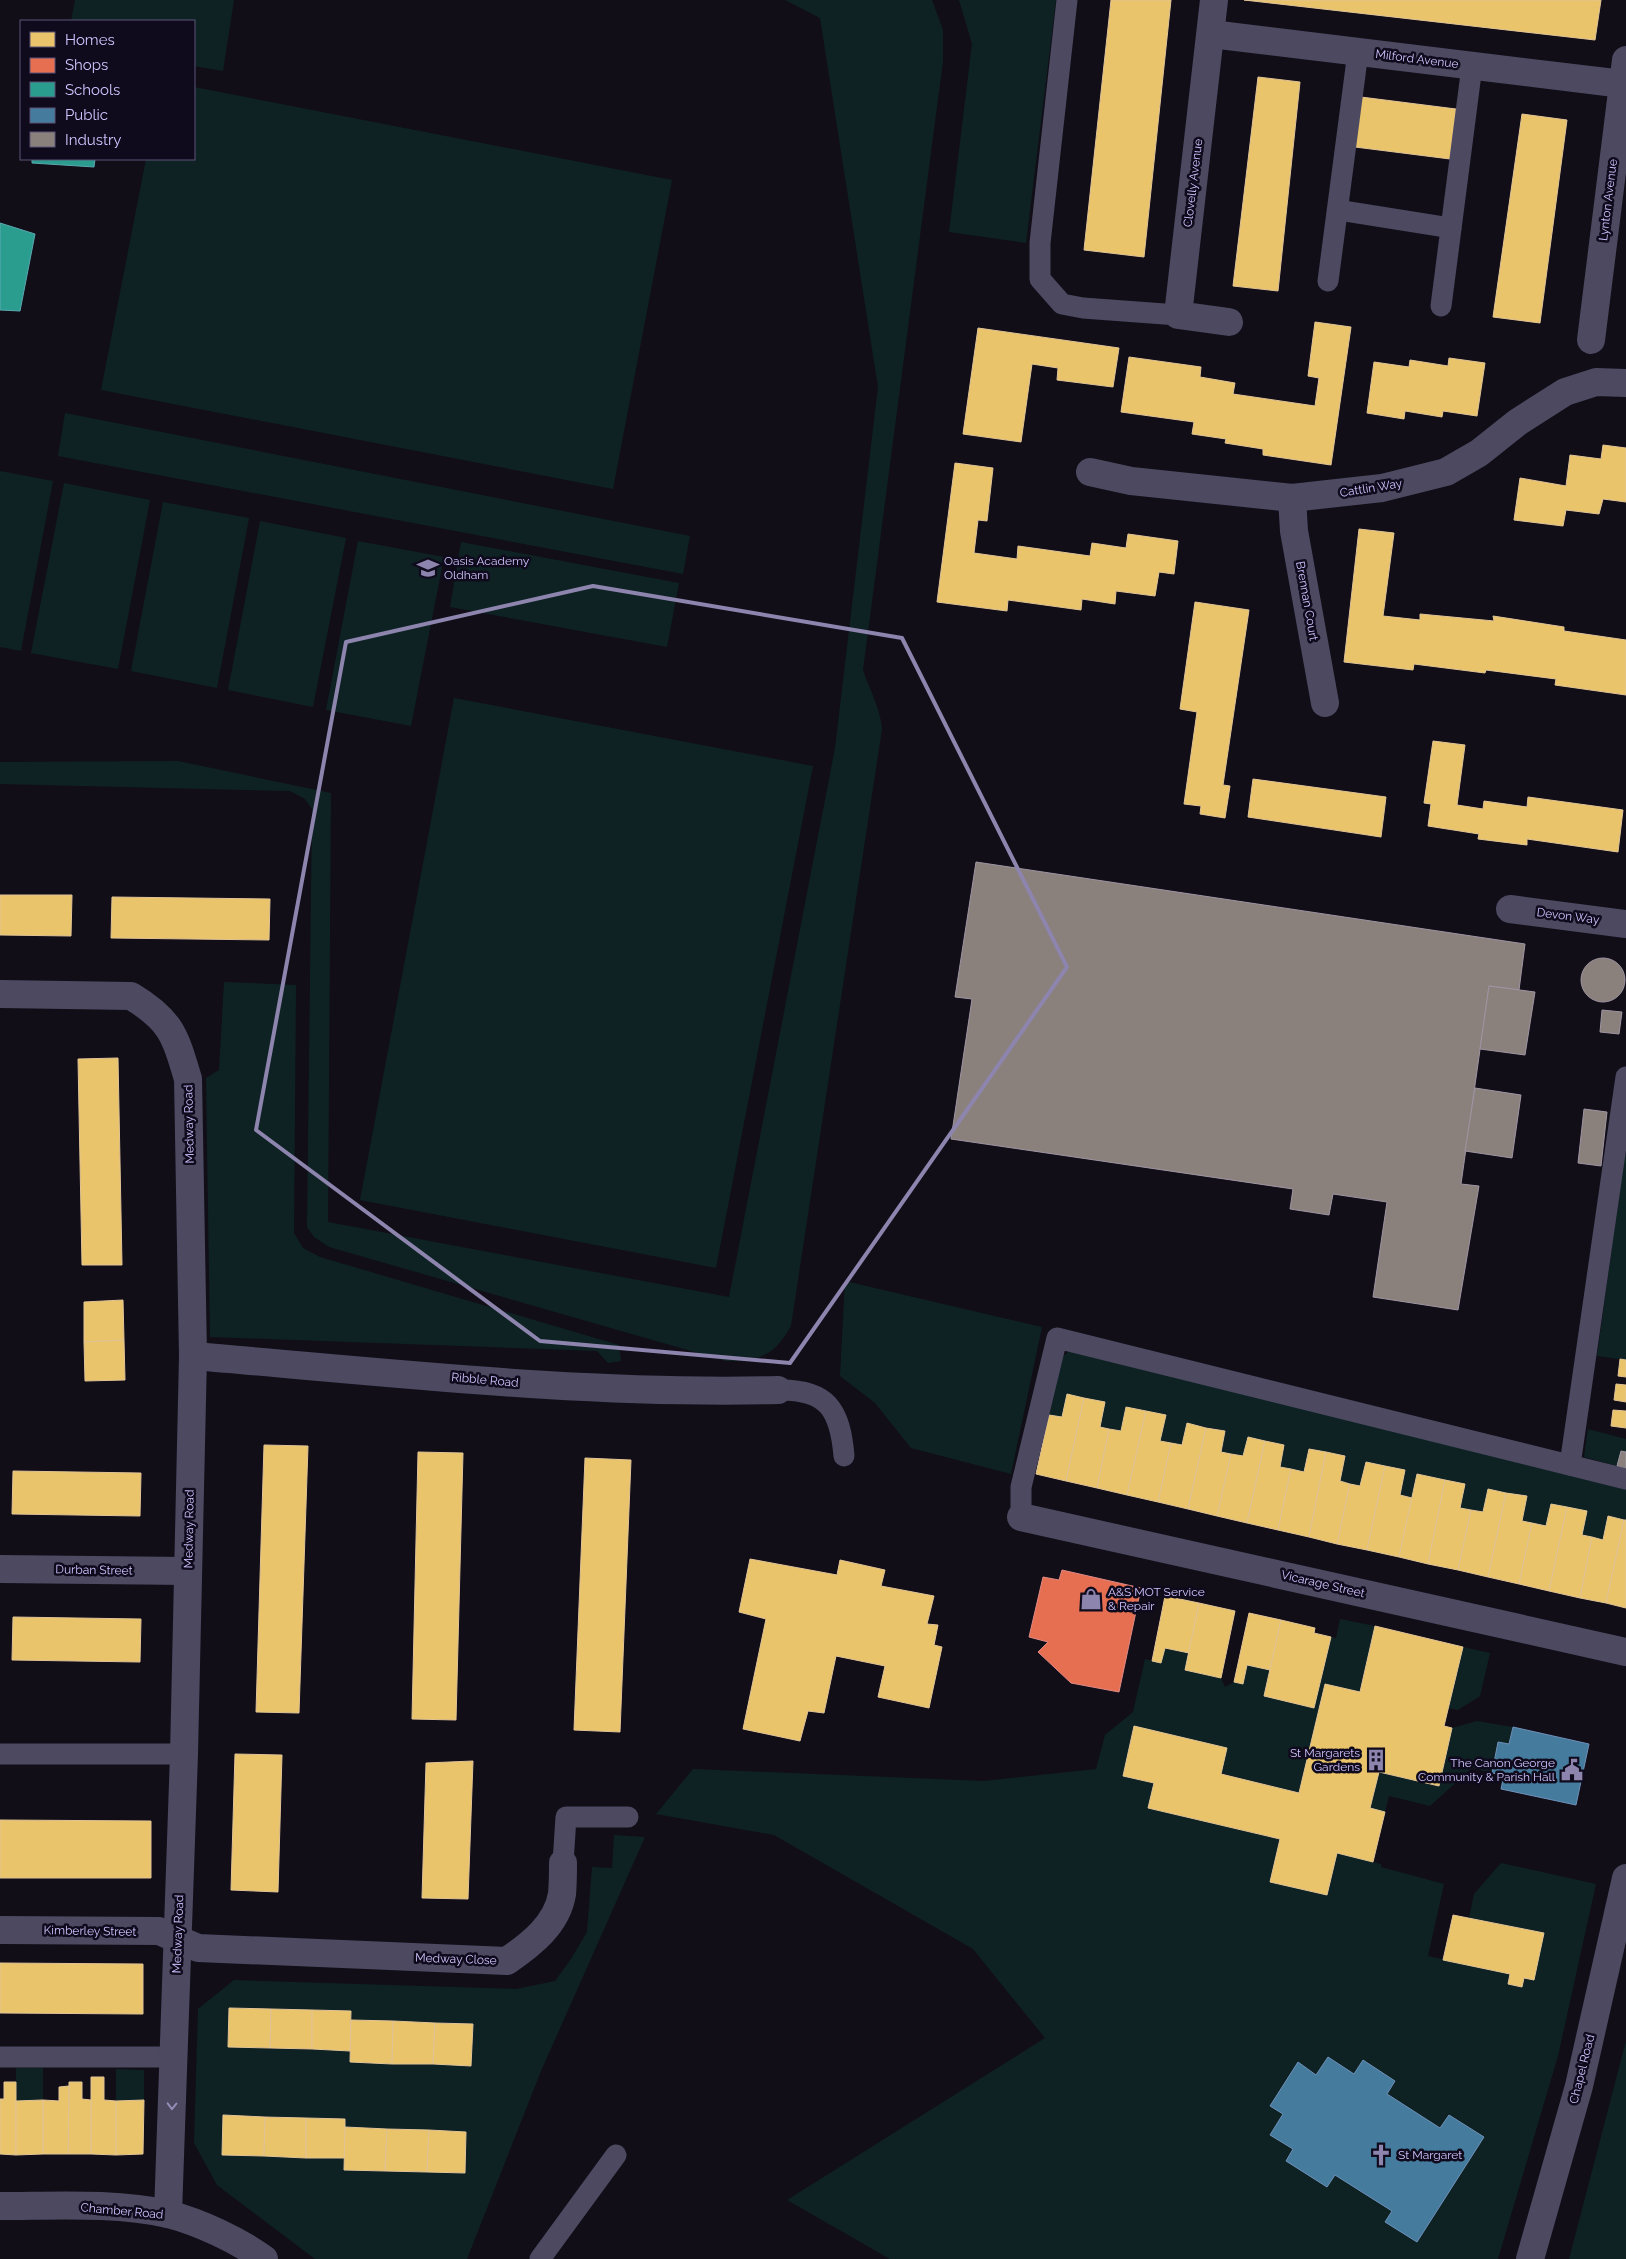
<svg xmlns="http://www.w3.org/2000/svg" width="1626" height="2259" font-family="Raleway,sans-serif">
  <style>
    .green { fill: #0e2224; fill-rule: evenodd }
    .homes { fill: #e9c46a; stroke: #e2c497 }
    .shops { fill: #e76f51; stroke: #e08985 }
    .schools { fill: #2a9d8f; stroke: #5ca9b1 }
    .public { fill: #457b9d; stroke: #6f91ba }
    .industry { fill: #8a817c; stroke: #9f95a3 }
    .lines { fill: none; stroke-linecap: round; stroke-linejoin: round }
    .service { stroke: #4c4961; stroke-width: 21 }
    .minor { stroke: #4c4961; stroke-width: 28 }
    .tertiary { stroke: #4c4961; stroke-width: 28 }
    .oneway { stroke: #958db8 }
    .marked { fill: none; stroke: #8d85ae; stroke-width: 4; stroke-linejoin: round }
    .labels { text-anchor: middle; stroke-width: 5; stroke-linejoin: round; paint-order: stroke }
    .street-label { font-size: 12px; fill: #d0c5ff; stroke: #0f0a1c }
    .poi-label { font-size: 12px; fill: #d0c5ff; stroke: #0f0a1c; text-anchor: start }
  </style>
  <rect width="100%" height="100%" fill="#110e18"/>
  <g class="green">
    <path d="M75,0H234L223,71L194,66V21H71Z"/>
    <path d="M785,0H932L943,30V61L863,670C870,691 880,707 882,729L791,1326C774,1356 760,1361 726,1361L329,1247L314,1237L307,1227L312,809L305,799L290,791L0,784V762L178,761L331,793L328,1222L729,1297L835,748L878,387L820,18Z"/>
    <path d="M959,0H1056L1026,243L949,232L972,44Z"/>
    <path d="M194,87L672,180L613,489L101,390L146,159H194Z"/>
    <path d="M65,413L690,536L683,574L58,456Z"/>
    <path d="M0,471L53,481L21,651L0,647Z"/>
    <path d="M64,483L150,500L118,669L31,653Z"/>
    <path d="M163,502L249,518L217,688L131,671Z"/>
    <path d="M260,521L346,538L313,707L228,690Z"/>
    <path d="M358,541L444,557L411,726L326,710Z"/>
    <path d="M461,542L679,583L667,647L450,607Z"/>
    <path d="M454,698L813,766L716,1268L360,1200Z"/>
    <path d="M224,982L296,985L294,1233L303,1248L320,1257L619,1345L621,1361L608,1363L597,1351L210,1337L206,1078L219,1070Z"/>
    <path d="M1626,1145V1360L1597,1356Z"/>
    <path d="M845,1281L1042,1327L1011,1474L911,1448L875,1403L840,1376Z"/>
    <path d="M1071,1350L1626,1488V1520L1608,1517L1603,1540L1592,1537L1522,1521L1526,1497L1488,1489L1483,1512L1460,1508L1417,1474L1412,1498L1400,1495L1405,1470L1366,1462L1360,1486L1340,1481L1345,1456L1309,1449L1304,1472L1280,1467L1284,1445L1248,1437L1243,1456L1221,1452L1225,1431L1187,1423L1182,1445L1160,1441L1166,1415L1126,1407L1121,1431L1100,1427L1105,1402L1068,1394L1062,1417L1049,1415L1063,1356Z"/>
    <path d="M1588,1429L1626,1439V1452L1621,1451L1617,1466L1584,1457Z"/>
    <path d="M1340,1619L1375,1626L1360,1692L1325,1684L1299,1793L1221,1773L1227,1748L1134,1727L1123,1775L1154,1783L1148,1808L1280,1839L1270,1882L1327,1895L1337,1853L1381,1864V1867L1444,1884L1428,1956L1510,1974L1509,1984L1522,1986L1543,1933L1469,1918L1474,1894L1501,1863L1596,1884L1558,2056L1498,2259H890L787,2200L1045,2038L973,1949L774,1835L656,1814L693,1769L984,1781L1096,1769L1105,1735L1133,1712L1145,1659L1161,1663L1165,1648L1189,1653L1185,1670L1221,1678L1225,1687L1234,1682L1243,1684L1247,1665L1270,1670L1264,1696L1314,1708L1331,1637L1336,1638Z"/>
    <path d="M1463,1647L1490,1653L1480,1696L1458,1710L1448,1708Z"/>
    <path d="M1477,1721L1513,1727L1509,1744L1498,1742L1492,1773L1472,1768L1430,1806L1389,1796L1385,1812L1370,1808L1379,1772L1439,1786L1452,1728Z"/>
    <path d="M614,1835L645,1837L541,2071L467,2259H315L217,2185L194,2143L198,2009L234,1980L516,1989L555,1981L571,1959L587,1932L592,1867L612,1868ZM229,2008L351,2011V2020L472,2024L471,2065L351,2062L350,2051L228,2047ZM223,2115L344,2119L345,2127L466,2132L465,2173L385,2171L345,2158L222,2155Z"/>
    <path d="M1626,2041V2259H1569Z"/>
    <path d="M16,2068H43V2100L16,2101Z"/>
    <path d="M116,2069L144,2070V2100L116,2101Z"/>
  </g>
  <g class="homes">
    <path d="M1111,0H1171L1144,257L1084,250Z"/>
    <path d="M1244,0H1601L1595,40Z"/>
    <path d="M1258,77L1300,82L1278,291L1233,286Z"/>
    <path d="M1361,97L1456,109L1450,159L1355,147Z"/>
    <path d="M1522,114L1567,120L1540,323L1493,317Z"/>
    <path d="M1315,322L1351,327L1331,465L1263,455V449L1225,443L1226,439L1192,434L1194,422L1121,412L1129,357L1201,367L1200,377L1235,383L1233,394L1315,406L1319,378L1308,376Z"/>
    <path d="M978,328L1119,348L1113,387L1057,380L1058,368L1032,364L1021,442L963,434Z"/>
    <path d="M1449,358L1485,363L1477,416L1443,411L1442,417L1405,411L1404,419L1367,413L1374,362L1409,367L1410,360L1448,366Z"/>
    <path d="M1603,445L1626,448V502L1603,499L1599,514L1566,510L1563,526L1514,520L1520,478L1566,486L1570,455L1601,459Z"/>
    <path d="M955,463L993,468L987,521L978,520L974,553L1017,559L1018,546L1090,556L1092,543L1126,548L1128,534L1178,541L1174,574L1159,572L1155,596L1116,591L1115,604L1082,599L1081,610L1008,600L1007,611L937,602Z"/>
    <path d="M1359,529L1394,533L1383,616L1420,620V614L1494,621L1493,616L1564,627V631L1626,640V695L1555,685L1556,679L1486,670L1485,673L1414,664L1413,670L1344,662Z"/>
    <path d="M1195,602L1249,610L1223,785L1230,786L1225,818L1200,814L1201,806L1184,804L1197,712L1180,709Z"/>
    <path d="M1433,741L1465,745L1457,805L1483,809L1484,801L1527,807L1528,797L1623,810L1618,852L1527,839V845L1478,839L1479,834L1428,826L1431,804L1424,803Z"/>
    <path d="M1253,779L1386,797L1381,837L1248,817Z"/>
    <path d="M0,895H72L71,936L0,935Z"/>
    <path d="M112,897L270,899L269,940L111,938Z"/>
    <path d="M118,1058L122,1265H82L78,1059Z"/>
    <path d="M123,1300L124,1340L84,1342V1302Z"/>
    <path d="M124,1340L125,1380L85,1381L84,1342Z"/>
    <path d="M1620,1359L1626,1360V1377L1618,1376Z"/>
    <path d="M1616,1384L1626,1385V1402L1614,1400Z"/>
    <path d="M1067,1394L1084,1398L1066,1481L1036,1474L1049,1415L1062,1417Z"/>
    <path d="M1084,1398L1105,1402L1100,1427L1109,1429L1097,1488L1066,1481Z"/>
    <path d="M1126,1407L1146,1411L1127,1495L1097,1488L1109,1429L1121,1431Z"/>
    <path d="M1613,1410L1626,1411V1428L1611,1426Z"/>
    <path d="M1146,1411L1166,1415L1160,1441L1171,1443L1158,1502L1127,1495Z"/>
    <path d="M1187,1423L1206,1428L1188,1509L1158,1502L1171,1443L1182,1445Z"/>
    <path d="M1206,1428L1225,1431L1221,1452L1231,1454L1217,1516L1188,1509Z"/>
    <path d="M1248,1437L1265,1441L1247,1523L1217,1516L1231,1454L1243,1456Z"/>
    <path d="M1265,1441L1284,1445L1280,1467L1291,1469L1278,1530L1247,1523Z"/>
    <path d="M264,1445L308,1446L299,1713L256,1712Z"/>
    <path d="M1309,1449L1326,1452L1309,1537L1278,1530L1291,1469L1304,1472Z"/>
    <path d="M418,1452L463,1453L456,1720L412,1719Z"/>
    <path d="M1326,1452L1345,1456L1340,1481L1350,1484L1337,1544L1309,1537Z"/>
    <path d="M585,1458L631,1460L620,1732L574,1730Z"/>
    <path d="M1366,1462L1385,1466L1367,1550L1337,1544L1350,1484L1360,1486Z"/>
    <path d="M1385,1466L1405,1470L1400,1495L1412,1498L1399,1557L1367,1550Z"/>
    <path d="M13,1471L141,1473L140,1516L12,1514Z"/>
    <path d="M1417,1474L1445,1480L1428,1564L1399,1557Z"/>
    <path d="M1445,1480L1465,1484L1460,1508L1471,1510L1458,1570L1428,1564Z"/>
    <path d="M1488,1489L1506,1493L1488,1577L1458,1570L1471,1510L1483,1512Z"/>
    <path d="M1506,1493L1527,1496L1522,1521L1532,1523L1519,1584L1488,1577Z"/>
    <path d="M1551,1504L1567,1507L1549,1591L1519,1584L1532,1523L1546,1526Z"/>
    <path d="M1567,1507L1587,1511L1582,1535L1592,1537L1580,1598L1549,1591Z"/>
    <path d="M1608,1516L1624,1520L1606,1603L1580,1598L1592,1537L1603,1540Z"/>
    <path d="M1624,1520H1626V1608L1606,1603Z"/>
    <path d="M750,1559L837,1575L840,1560L885,1570L881,1586L934,1596L927,1624L938,1625L934,1645L942,1647L929,1708L878,1697L885,1666L836,1656L824,1713L808,1711L800,1741L743,1729L766,1619L739,1612Z"/>
    <path d="M1165,1596L1199,1603L1189,1653L1165,1648L1161,1663L1152,1661Z"/>
    <path d="M1199,1603L1235,1611L1221,1678L1185,1670Z"/>
    <path d="M1249,1613L1281,1620L1270,1670L1247,1665L1243,1684L1234,1682Z"/>
    <path d="M13,1617L141,1619L140,1662L12,1660Z"/>
    <path d="M1281,1620L1315,1628L1314,1633L1331,1637L1314,1708L1264,1696Z"/>
    <path d="M1375,1626L1463,1647L1444,1726L1452,1728L1439,1786L1379,1772L1370,1808L1385,1812L1373,1862L1337,1853L1327,1895L1270,1882L1280,1839L1148,1808L1154,1783L1123,1776L1134,1726L1227,1748L1221,1774L1299,1793L1325,1684L1360,1692Z"/>
    <path d="M235,1754L282,1755L278,1892L231,1890Z"/>
    <path d="M473,1761L468,1899L422,1898L426,1763Z"/>
    <path d="M0,1820L151,1821V1878H0Z"/>
    <path d="M1453,1915L1544,1933L1534,1980L1524,1978L1522,1987L1508,1984L1510,1974L1443,1960Z"/>
    <path d="M0,1963L143,1964V2014L0,2013Z"/>
    <path d="M229,2008L271,2009L270,2048L228,2047Z"/>
    <path d="M271,2009L312,2010V2049L270,2048Z"/>
    <path d="M312,2010L351,2011L350,2051L312,2049Z"/>
    <path d="M351,2020L393,2021L392,2064L350,2062Z"/>
    <path d="M393,2021L435,2023L433,2064H392Z"/>
    <path d="M435,2023L473,2024L471,2066L433,2064Z"/>
    <path d="M91,2077H104V2100L116,2101V2155L91,2154Z"/>
    <path d="M4,2082H16V2155L0,2154V2099H4Z"/>
    <path d="M69,2082H82V2099L91,2100V2154H68Z"/>
    <path d="M69,2086L68,2154H43V2100L59,2101V2087Z"/>
    <path d="M43,2100V2154L16,2155V2101Z"/>
    <path d="M144,2100L143,2154L116,2155V2101Z"/>
    <path d="M223,2115L265,2117L264,2156L222,2155Z"/>
    <path d="M265,2117L306,2118V2158L264,2156Z"/>
    <path d="M306,2118L345,2119V2158H306Z"/>
    <path d="M345,2127L387,2129L385,2171L344,2170Z"/>
    <path d="M387,2129L429,2130L427,2172L385,2171Z"/>
    <path d="M429,2130L466,2132L465,2173L427,2172Z"/>
  </g>
  <path class="shops" d="M1062,1570L1141,1588L1119,1692L1071,1683L1038,1652L1048,1642L1029,1637L1043,1577L1059,1580Z"/>
  <g class="schools">
    <path d="M32,159H95L94,167L32,163Z"/>
    <path d="M0,223L35,234L20,311L0,310Z"/>
  </g>
  <g class="public">
    <path d="M1513,1727L1589,1744L1576,1805L1501,1789L1504,1775L1492,1773L1498,1742L1509,1744Z"/>
    <path d="M1328,2057L1354,2074L1363,2060L1395,2081L1387,2094L1440,2128L1449,2115L1484,2137L1417,2242L1385,2222L1392,2211L1335,2175L1327,2187L1286,2161L1293,2149L1270,2135L1283,2114L1270,2106L1298,2062L1316,2075Z"/>
  </g>
  <g class="industry">
    <path d="M976,862L1525,944L1519,990L1489,986L1461,1184L1479,1186L1458,1310L1373,1297L1387,1202L1333,1194L1329,1215L1290,1209L1293,1189L951,1139L972,999L955,997Z"/>
    <circle cx="1603" cy="980" r="22"/>
    <path d="M1489,986L1535,992L1525,1055L1480,1049Z"/>
    <path d="M1602,1010L1622,1012L1619,1034L1600,1032Z"/>
    <path d="M1475,1088L1521,1095L1512,1158L1465,1151Z"/>
    <path d="M1584,1109L1607,1112L1601,1166L1578,1163Z"/>
    <path d="M1621,1451L1626,1452V1469L1617,1466Z"/>
  </g>
  <g class="lines">
    <g class="service">
      <path d="M1067,0L1040,243V279L1062,304L1083,308L1178,315"/>
      <path d="M1338,210L1451,228"/>
      <path d="M1328,281L1358,52"/>
      <path d="M1441,306L1472,66"/>
      <path d="M778,1390C827,1389 840,1409 844,1456"/>
      <path d="M1570,1465L1626,1077"/>
      <path d="M1021,1517V1487L1057,1338L1626,1479"/>
      <path d="M0,1754H184"/>
      <path d="M563,1863L566,1817H628"/>
      <path d="M0,2057H173"/>
      <path d="M540,2259L616,2155"/>
    </g>
    <g class="minor">
      <path d="M1214,0L1178,315L1229,322"/>
      <path d="M1211,34L1623,84"/>
      <path d="M1591,340L1626,60"/>
      <path d="M1090,472L1131,481L1292,498L1382,488L1446,472L1479,453L1518,422L1565,392L1596,382L1626,383"/>
      <path d="M1292,498L1294,531L1325,703"/>
      <path d="M1510,909L1626,924"/>
      <path d="M0,994L131,996C171,1020 175,1035 188,1079L193,1356L184,1754L168,2214"/>
      <path d="M193,1356C387,1372 583,1395 778,1390"/>
      <path d="M1021,1517L1626,1652"/>
      <path d="M0,1569L187,1571"/>
      <path d="M0,1930L159,1931L198,1948L507,1961C530,1945 557,1925 562,1894C563,1884 563,1874 563,1863"/>
    </g>
    <g class="tertiary">
      <path d="M0,2206C53,2206 116,2202 168,2214C199,2222 238,2240 264,2259"/>
      <path d="M1530,2259L1579,2086L1626,1878"/>
    </g>
  </g>
  <defs><path id="oneway-chevron" d="M-2-3.5L2.5 0L-2 3.5" fill="none" stroke-width="1.6" stroke-linecap="round" stroke-linejoin="round" transform="scale(1.25)"/></defs>
  <use class="oneway" href="#oneway-chevron" transform="translate(172 2106) rotate(91)"/>
  <path class="marked" d="M593,586L902,638L1067,967L790,1363L540,1341L256,1130L346,642Z"/>
  <defs>
    <g id="school-bare" transform="scale(1.725)"><path d="M0-5L7-2L0 1L-7-2ZM-4 1L0 2.5L4 1V4Q0 6-4 4Z" fill="#8d85ae" stroke="#0f0a1c" stroke-width="2.5" paint-order="stroke"/></g>
    <g id="shop-bare" transform="scale(1.725)"><path d="M-5-2.5h2.3a2.7 3.5 0 0 1 5.4 0H5L5.5 6h-11ZM-1.5-2.5h3a1.5 2.3 0 0 0-3 0Z" fill="#8d85ae" stroke="#0f0a1c" stroke-width="2.5" paint-order="stroke"/></g>
    <g id="building-bare" transform="scale(1.725)"><path d="M-4-6H4V6H1V3H-1V6H-4ZM-2.5-4.3h1.7v1.8h-1.7ZM.8-4.3h1.7v1.8H.8ZM-2.5-1h1.7V.8h-1.7ZM.8-1h1.7V.8H.8Z" fill="#8d85ae" stroke="#0f0a1c" stroke-width="2.5" paint-order="stroke"/></g>
    <g id="civic-bare" transform="scale(1.725)"><path d="M-.6-6.5H3V-4.5H.6V-3L4-1V1h2V6H-6V1h2V-1L-.6-3ZM-1.2 2.5V6h2.4V2.5Z" fill="#8d85ae" stroke="#0f0a1c" stroke-width="2.5" paint-order="stroke"/></g>
    <g id="church-bare" transform="scale(1.725)"><path d="M-1.2-6h2.4v3.5h3.3v2.4h-3.3V6h-2.4V-.1h-3.3v-2.4h3.3Z" fill="#8d85ae" stroke="#0f0a1c" stroke-width="2.5" paint-order="stroke"/></g>
  </defs>
  <g fill-rule="evenodd">
    <use href="#school-bare" x="428" y="568"/>
    <use href="#shop-bare" x="1091" y="1599"/>
    <use href="#building-bare" x="1376" y="1760"/>
    <use href="#civic-bare" x="1572" y="1770"/>
    <use href="#church-bare" x="1381" y="2155"/>
  </g>
  <g class="labels">
    <g class="street-label">
      <text transform="translate(1417 59) rotate(7)" y="4">Milford Avenue</text>
      <text transform="translate(1193 183) rotate(-83)" y="4">Clovelly Avenue</text>
      <text transform="translate(1608 200) rotate(-83)" y="4">Lynton Avenue</text>
      <text transform="translate(1371 488) rotate(-9)" y="4">Cattlin Way</text>
      <text transform="translate(1307 601) rotate(80)" y="4">Brennan Court</text>
      <text transform="translate(1568 916) rotate(7)" y="4">Devon Way</text>
      <text transform="translate(189 1124) rotate(-91)" y="4">Medway Road</text>
      <text transform="translate(485 1380) rotate(5)" y="4">Ribble Road</text>
      <text transform="translate(189 1529) rotate(-89)" y="4">Medway Road</text>
      <text transform="translate(94 1570) rotate(1)" y="4">Durban Street</text>
      <text transform="translate(1323 1584) rotate(13)" y="4">Vicarage Street</text>
      <text transform="translate(90 1931) rotate(1)" y="4">Kimberley Street</text>
      <text transform="translate(178 1934) rotate(-88)" y="4">Medway Road</text>
      <text transform="translate(456 1959) rotate(2)" y="4">Medway Close</text>
      <text transform="translate(1582 2069) rotate(-76)" y="4">Chapel Road</text>
      <text transform="translate(122 2211) rotate(5)" y="4">Chamber Road</text>
    </g>
    <g class="poi-label">
      <text x="444" y="565">Oasis Academy<tspan x="444" dy="14">Oldham</tspan></text>
      <text x="1108" y="1596">A&amp;S MOT Service<tspan x="1108" dy="14">&amp; Repair</tspan></text>
      <text x="1360" y="1757" text-anchor="end">St Margarets<tspan x="1360" dy="14">Gardens</tspan></text>
      <text x="1555" y="1767" text-anchor="end">The Canon George<tspan x="1555" dy="14">Community &amp; Parish Hall</tspan></text>
      <text x="1398" y="2159">St Margaret</text>
    </g>
  </g>
  <rect x="20" y="20" width="175" height="140" fill="#0f0a1c" stroke="#5c5577"/>
  <rect x="30" y="32" width="25" height="15" fill="#e9c46a" stroke="#5c5577"/>
  <text x="65" y="45" font-size="15" fill="#d0c5ff">Homes</text>
  <rect x="30" y="58" width="25" height="15" fill="#e76f51" stroke="#5c5577"/>
  <text x="65" y="70" font-size="15" fill="#d0c5ff">Shops</text>
  <rect x="30" y="82" width="25" height="15" fill="#2a9d8f" stroke="#5c5577"/>
  <text x="65" y="95" font-size="15" fill="#d0c5ff">Schools</text>
  <rect x="30" y="108" width="25" height="15" fill="#457b9d" stroke="#5c5577"/>
  <text x="65" y="120" font-size="15" fill="#d0c5ff">Public</text>
  <rect x="30" y="132" width="25" height="15" fill="#8a817c" stroke="#5c5577"/>
  <text x="65" y="145" font-size="15" fill="#d0c5ff">Industry</text>
</svg>
